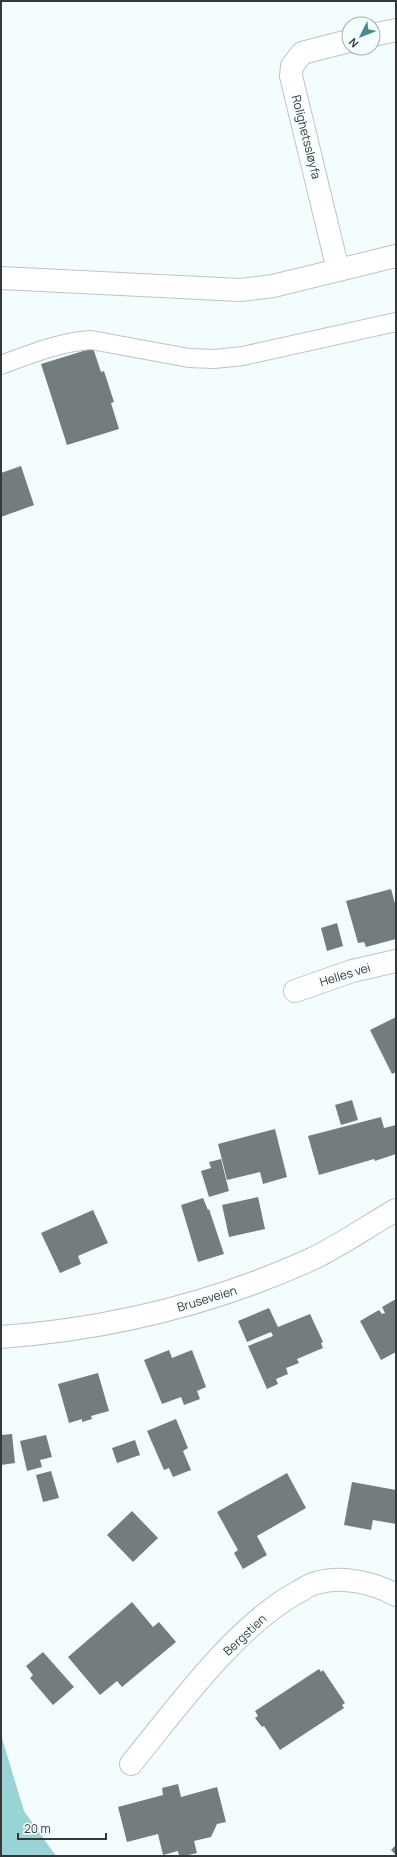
<svg xmlns="http://www.w3.org/2000/svg" width="397" height="1857" font-family="Manrope,sans-serif">
  <style>
    .forest { fill: #98d4d6 }
    .building { fill: #747d7d }
    .lines { fill: none; stroke-linecap: round; stroke-linejoin: round }
    .service-casing { stroke: #bbc5c5; stroke-width: 20 }
    .minor-casing { stroke: #bbc5c5; stroke-width: 24 }
    .service { stroke: #fff; stroke-width: 18 }
    .minor { stroke: #fff; stroke-width: 22 }
    .labels { text-anchor: middle; stroke-width: 4; stroke-linejoin: round; paint-order: stroke }
    .street-label { font-size: 12px; fill: #343838; stroke: #f3fdfe }
  </style>
  <rect width="100%" height="100%" fill="#f3fdfe"/>
  <path class="forest" d="M1,1735L24,1811L56,1856H1Z"/>
  <g class="building">
    <path d="M93,348L101,372L104,371L114,402L111,403L119,429L67,445L41,364Z"/>
    <path d="M21,466L34,505L1,517V473Z"/>
    <path d="M391,889L396,907V939L366,947L364,942L358,943L346,901Z"/>
    <path d="M337,923L343,946L327,951L321,928Z"/>
    <path d="M396,1017V1072L392,1074L370,1030Z"/>
    <path d="M352,1100L358,1120L341,1125L335,1105Z"/>
    <path d="M381,1117L384,1128L396,1125V1154L375,1161L374,1159L319,1175L308,1136Z"/>
    <path d="M275,1129L287,1177L263,1184L260,1172L227,1180L218,1144Z"/>
    <path d="M221,1159L229,1191L209,1197L201,1171L211,1168L209,1162Z"/>
    <path d="M258,1197L265,1229L229,1237L222,1205Z"/>
    <path d="M203,1198L208,1210L209,1209L224,1254L198,1262L181,1205Z"/>
    <path d="M93,1210L108,1243L78,1256L81,1264L60,1273L41,1233Z"/>
    <path d="M396,1299V1352L381,1360L360,1321L379,1310L382,1314L385,1313L382,1307Z"/>
    <path d="M269,1308L278,1327L310,1314L323,1342L321,1343L323,1348L297,1359L299,1363L286,1368L288,1374L276,1379L278,1384L267,1389L248,1346L273,1336L271,1332L247,1342L238,1321Z"/>
    <path d="M169,1350L172,1358L192,1350L206,1387L197,1391L200,1399L184,1405L181,1397L162,1404L144,1360Z"/>
    <path d="M98,1373L109,1411L91,1416L92,1419L82,1422V1419L69,1423L58,1384Z"/>
    <path d="M176,1419L188,1448L183,1451L191,1470L173,1477L169,1468L164,1470L147,1431Z"/>
    <path d="M12,1434L15,1463L1,1465V1435Z"/>
    <path d="M46,1435L52,1457L40,1460L42,1467L27,1471L20,1441Z"/>
    <path d="M135,1440L140,1455L117,1463L112,1448Z"/>
    <path d="M51,1471L59,1498L43,1502L36,1475Z"/>
    <path d="M287,1473L306,1508L257,1536L267,1555L243,1569L234,1553L238,1550L217,1512Z"/>
    <path d="M352,1482L396,1490V1524L373,1520L371,1530L344,1525Z"/>
    <path d="M132,1511L158,1538L133,1562L107,1535Z"/>
    <path d="M132,1602L153,1627L159,1622L176,1642L122,1687L117,1681L100,1695L68,1657Z"/>
    <path d="M43,1652L74,1687L53,1705L30,1678L33,1675L26,1666Z"/>
    <path d="M319,1669L321,1672L323,1670L345,1703L342,1705L344,1708L280,1750L264,1726L262,1727L255,1718L258,1716L255,1711Z"/>
    <path d="M178,1784L181,1797L217,1787L226,1822L217,1824L211,1837L194,1841L197,1853L184,1856H179L178,1851L163,1855L158,1834L127,1842L118,1807L163,1795L162,1788Z"/>
    <path d="M396,1845V1855L391,1850Z"/>
  </g>
  <g class="lines">
    <g class="service-casing">
      <path id="service" d="M1,365C30,354 60,342 91,340L189,358L214,359L243,356L396,322"/>
    </g>
    <g class="minor-casing">
      <g id="minor">
        <path d="M373,35L396,30"/>
        <path d="M338,270L291,76L292,66L302,53L349,41"/>
        <path d="M1,278L240,290L273,286L396,256"/>
        <path d="M295,991L352,971L396,961"/>
        <path d="M1,1337C109,1329 213,1304 312,1259C341,1245 368,1226 396,1210"/>
        <path d="M131,1764C176,1709 235,1626 298,1592C304,1589 310,1584 316,1583C342,1575 374,1583 396,1595"/>
      </g>
    </g>
    <use href="#service" class="service"/>
    <use href="#minor" class="minor"/>
  </g>
  <g class="labels">
    <g class="street-label">
      <text transform="translate(306 137) rotate(76)" y="4">Rolighetssløyfa</text>
      <text transform="translate(345 975) rotate(-17)" y="4">Helles vei</text>
      <text transform="translate(207 1299) rotate(-17)" y="4">Bruseveien</text>
      <text transform="translate(245 1635) rotate(-43)" y="4">Bergstien</text>
    </g>
  </g>
  <rect width="397" height="1857" fill="none" stroke="#343838" stroke-width="4"/>
  <g transform="translate(361 36) rotate(227)"><circle r="19" fill="#f3fdfe" stroke="#a7aeaf"/>
  <path d="M0-3L7 15L0 10L-7 15Z" fill="#448c8f"/>
  <text y="-6" font-size="11" font-weight="bold" text-anchor="middle" fill="#343838">N</text>
  </g>
  <path d="M18 1833v6h88v-6" fill="none" stroke="#343838" stroke-width="2"/>
  <text x="24" y="1833" font-size="12" fill="#343838" stroke="#f3fdfe" stroke-width="3" paint-order="stroke">20 m</text>
</svg>
